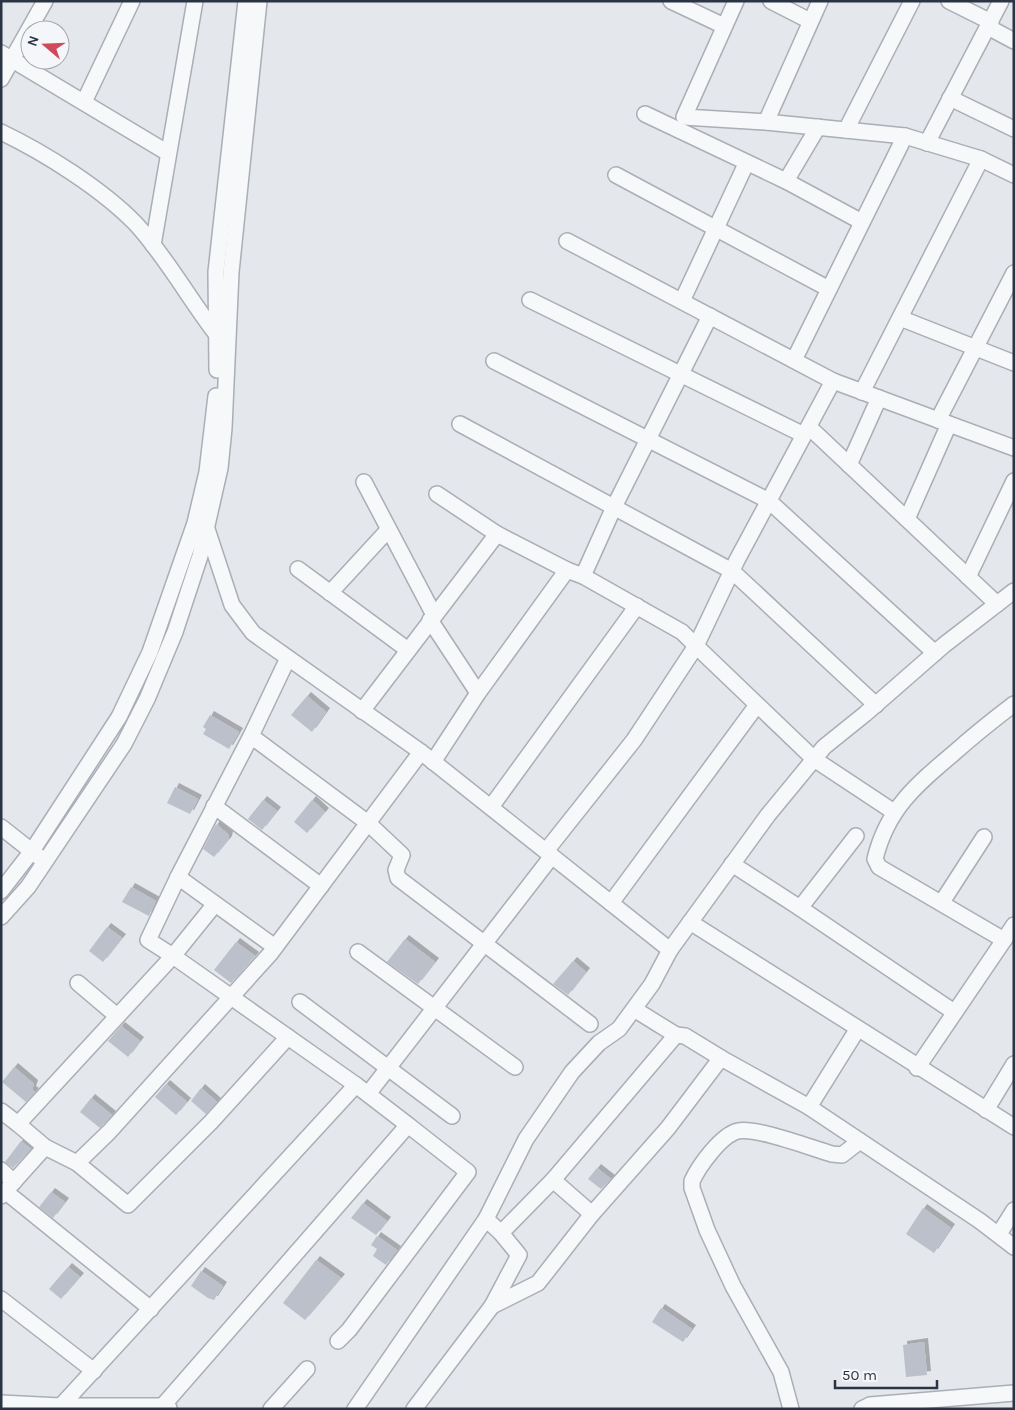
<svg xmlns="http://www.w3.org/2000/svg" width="1015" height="1410" font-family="Karla,sans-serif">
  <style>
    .building { fill: #bbc0ca; filter: url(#shadow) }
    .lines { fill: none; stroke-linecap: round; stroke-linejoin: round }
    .minor-casing { stroke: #a9aeb7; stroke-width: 18 }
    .minor { stroke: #f7f8fa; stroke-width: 15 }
  </style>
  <defs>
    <filter id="shadow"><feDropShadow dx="4" dy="-4" stdDeviation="0" flood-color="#0004"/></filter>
  </defs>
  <rect width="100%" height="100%" fill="#e4e7ec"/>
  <g class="building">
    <path d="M307,696L326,712L312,732L291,715Z"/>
    <path d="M210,715L239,732L229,749L203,734L206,729L203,727Z"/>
    <path d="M175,787L198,799L190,814L167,803Z"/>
    <path d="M263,800L277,811L262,830L248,819Z"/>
    <path d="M312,800L325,812L307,833L294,822Z"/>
    <path d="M216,824L229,835L228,840L214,857L203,849Z"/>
    <path d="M131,887L156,901L149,916L122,902Z"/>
    <path d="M107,927L122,938L103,962L89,951Z"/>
    <path d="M405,939L435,962L418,984L387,962Z"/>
    <path d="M236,942L255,956L231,983L214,970Z"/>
    <path d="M573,961L586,972L568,995L553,984Z"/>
    <path d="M121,1026L140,1041L128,1057L108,1041Z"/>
    <path d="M14,1067L34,1084L32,1090L35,1092L26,1102L2,1082Z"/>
    <path d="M166,1084L187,1102L176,1115L155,1097Z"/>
    <path d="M201,1088L217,1102L206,1114L191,1101Z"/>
    <path d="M91,1098L112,1115L100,1128L80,1112Z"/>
    <path d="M21,1141L31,1149L13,1168L5,1162Z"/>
    <path d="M597,1168L611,1179L601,1189L588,1179Z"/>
    <path d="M51,1192L65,1202L53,1218L39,1207Z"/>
    <path d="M363,1203L387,1221L376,1235L351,1218Z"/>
    <path d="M923,1208L951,1228L934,1253L906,1234Z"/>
    <path d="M377,1236L397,1250L386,1265L373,1256L377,1249L371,1245Z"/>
    <path d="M316,1260L341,1278L305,1320L283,1303Z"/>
    <path d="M68,1267L80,1277L61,1299L49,1289Z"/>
    <path d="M201,1271L223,1286L214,1300L208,1298L191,1286Z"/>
    <path d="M661,1308L692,1329L683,1342L652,1322Z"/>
    <path d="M924,1342L927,1375L906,1377L903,1345Z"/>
  </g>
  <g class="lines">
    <g class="minor-casing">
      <g id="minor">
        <path d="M671,1L724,26"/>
        <path d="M736,1L684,117L766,122L905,136L794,360"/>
        <path d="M771,1L810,21"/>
        <path d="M949,1L991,22"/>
        <path d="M988,27L1014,41"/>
        <path d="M1,53L168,153"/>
        <path d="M1,79L45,1"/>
        <path d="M950,98L1014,129"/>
        <path d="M84,102L132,1"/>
        <path d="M645,114L786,181L818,127"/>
        <path d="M766,122L820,1"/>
        <path d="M846,130L912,1"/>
        <path d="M1,132C45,153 102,189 136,224C167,258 189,299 217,335"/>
        <path d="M927,143L1001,1"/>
        <path d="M981,159L1014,175"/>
        <path d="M616,175L829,289"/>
        <path d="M786,181L862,222"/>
        <path d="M567,241L833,381L737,560L696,646L814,759L894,812"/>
        <path d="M153,245L195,1"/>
        <path d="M530,300L804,435"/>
        <path d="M682,301L746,164"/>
        <path d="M900,318L1014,363"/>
        <path d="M494,361L769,501L935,653"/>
        <path d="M217,370L216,272L246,1"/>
        <path d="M833,381L949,424L907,519"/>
        <path d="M862,392L981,159L905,136"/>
        <path d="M938,420L1014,273"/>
        <path d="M460,424L732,571L876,705"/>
        <path d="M949,424L1014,448"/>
        <path d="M809,427L997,604"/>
        <path d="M849,465L879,398"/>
        <path d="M364,482L434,615"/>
        <path d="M437,494L497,534"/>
        <path d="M207,529L232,605L253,633L421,752"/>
        <path d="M298,569L408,650"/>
        <path d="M583,576L614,507L710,316"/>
        <path d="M968,577L1014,481"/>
        <path d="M330,593L388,530"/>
        <path d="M430,620L478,693"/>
        <path d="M362,711L497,534L567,570L583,576L682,632L696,646L634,740L546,851"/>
        <path d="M251,736L288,658"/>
        <path d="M433,762L478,693L567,570"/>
        <path d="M214,806L321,886"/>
        <path d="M491,807L637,606"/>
        <path d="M1,827L39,857"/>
        <path d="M732,864L800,908L856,836"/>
        <path d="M178,877L275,947"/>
        <path d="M1,891L32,851L119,717L150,652L195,523L207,472L216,396"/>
        <path d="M942,902L984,837"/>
        <path d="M611,903L757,705"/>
        <path d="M215,904L173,956L148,940L178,877L251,736L368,823L402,855L396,870L398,878L590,1024"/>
        <path d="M800,908L954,1012"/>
        <path d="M1,917L28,887L124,744L147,699L175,632L200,556L220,468L224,428L231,272L259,1"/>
        <path d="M690,922L1014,1127"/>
        <path d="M1004,940L1014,925"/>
        <path d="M358,952L515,1067"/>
        <path d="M78,983L117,1016"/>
        <path d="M300,1002L452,1116"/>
        <path d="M634,1009L676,1035"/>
        <path d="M721,1058L809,1107L980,1221L1014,1247"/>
        <path d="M917,1068L1004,940L879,867L875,859C887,809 916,785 954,753C973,736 993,720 1014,704"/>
        <path d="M368,1094L552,856"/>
        <path d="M809,1107L857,1030"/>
        <path d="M986,1110L1014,1064"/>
        <path d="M1,1111L18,1124"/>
        <path d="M45,1147L18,1124L173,956L356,1085L408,1125L160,1409"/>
        <path d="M77,1163L128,1205L211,1122L288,1037"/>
        <path d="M1,1170L14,1182"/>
        <path d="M553,1180L592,1214"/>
        <path d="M6,1192L151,1309"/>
        <path d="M1,1196L45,1147L77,1163L109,1132L270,954L421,752L670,950L768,815L824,747L865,714L944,645L1014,591"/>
        <path d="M999,1234L1014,1210"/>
        <path d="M1,1299L94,1371"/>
        <path d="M492,1306L519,1255L501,1233"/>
        <path d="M338,1341L349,1330L468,1172L408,1125"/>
        <path d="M1,1403L60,1406H163L169,1408"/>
        <path d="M58,1409L356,1085"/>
        <path d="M271,1409L307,1369"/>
        <path d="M355,1409L486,1219L526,1139L572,1072L599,1043L619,1029L652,984L670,950"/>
        <path d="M414,1409L492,1306L538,1283L592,1214L668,1128L721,1058L685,1036L676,1035L553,1180L501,1233L486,1219"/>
        <path d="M791,1409L781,1372L733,1286L707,1230L692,1188V1181C699,1166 721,1135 738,1131C757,1127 811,1148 832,1154L842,1155L860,1141"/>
        <path d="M862,1409L870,1405L1014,1393"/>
      </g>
    </g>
    <use href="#minor" class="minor"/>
  </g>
  <rect width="1015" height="1410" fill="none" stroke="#2b3445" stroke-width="5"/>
  <g transform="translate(45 45) rotate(289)"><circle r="24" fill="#f4f6f9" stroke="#a4a8b1"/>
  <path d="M0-4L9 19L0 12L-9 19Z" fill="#d1495b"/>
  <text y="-8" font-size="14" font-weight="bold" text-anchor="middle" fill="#2b3445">N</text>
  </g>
  <path d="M835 1380v8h102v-8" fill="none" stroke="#2b3445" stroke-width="2.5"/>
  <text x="842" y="1380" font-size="15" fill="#2b3445" stroke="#f4f6f9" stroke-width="4" paint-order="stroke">50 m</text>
</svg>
